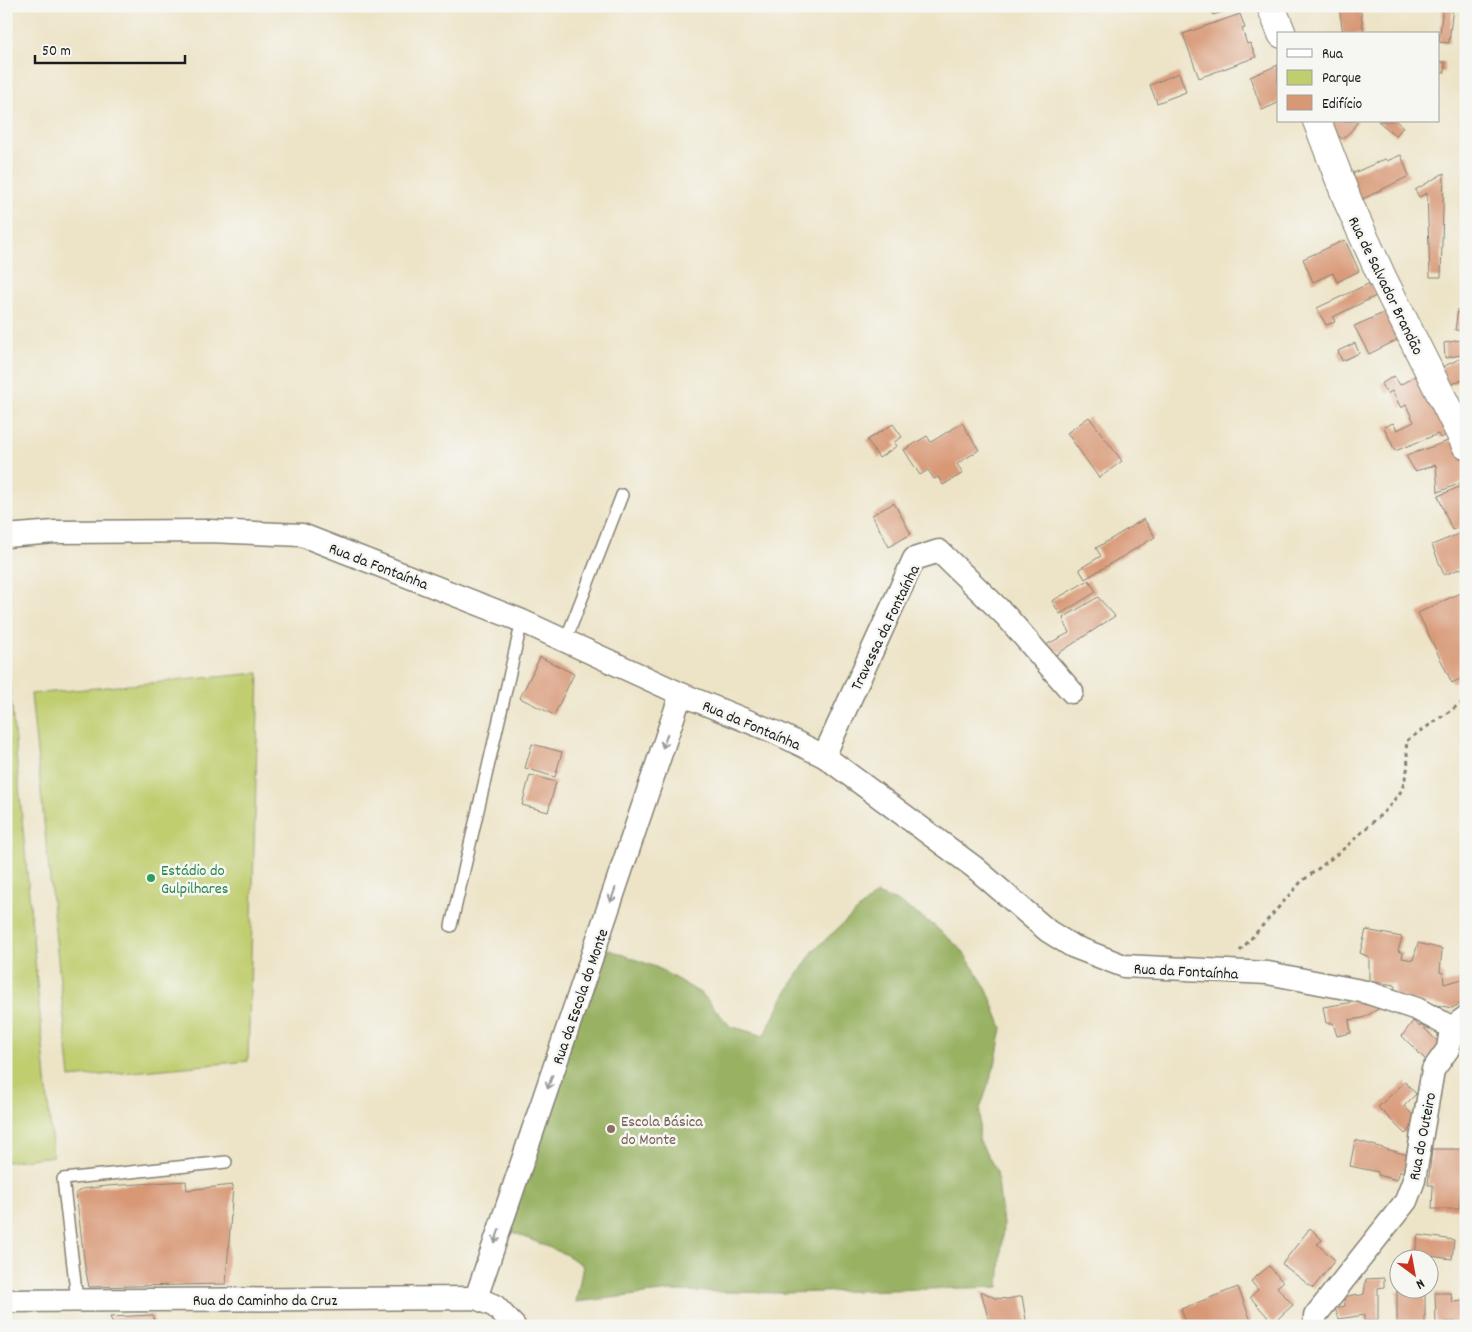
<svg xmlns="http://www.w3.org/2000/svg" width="1472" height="1332" font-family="Dekko,sans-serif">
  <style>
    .green { fill: #c0ce70; stroke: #6e7546 }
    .forest { fill: #98b162; stroke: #5a663f }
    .building { fill: #d89876 }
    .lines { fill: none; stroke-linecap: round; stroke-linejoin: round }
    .service-casing { stroke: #848072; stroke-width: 14 }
    .minor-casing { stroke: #848072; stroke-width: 25 }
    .secondary-casing { stroke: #848072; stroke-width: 30 }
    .path { stroke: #848072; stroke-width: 3; stroke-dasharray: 4 4; stroke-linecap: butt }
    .service { stroke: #fff; stroke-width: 11 }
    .minor { stroke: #fff; stroke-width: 22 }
    .secondary { stroke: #fff; stroke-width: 28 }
    .oneway { stroke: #999 }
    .leisure-dot { fill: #2e9e5b; stroke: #f6f6f2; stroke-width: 2 }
    .education-dot { fill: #8d6e63; stroke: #f6f6f2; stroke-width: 2 }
    .labels { text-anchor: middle; stroke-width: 5; stroke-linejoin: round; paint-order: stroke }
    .street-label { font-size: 16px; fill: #1c1c1c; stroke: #f6f6f2 }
    .leisure-label { font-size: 16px; fill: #27864d; stroke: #f6f6f2; text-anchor: start }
    .education-label { font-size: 16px; fill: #785e54; stroke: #f6f6f2; text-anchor: start }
  </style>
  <rect width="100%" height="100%" fill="#f6f6f2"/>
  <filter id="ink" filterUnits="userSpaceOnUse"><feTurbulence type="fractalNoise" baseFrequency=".02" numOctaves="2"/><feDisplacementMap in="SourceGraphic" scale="10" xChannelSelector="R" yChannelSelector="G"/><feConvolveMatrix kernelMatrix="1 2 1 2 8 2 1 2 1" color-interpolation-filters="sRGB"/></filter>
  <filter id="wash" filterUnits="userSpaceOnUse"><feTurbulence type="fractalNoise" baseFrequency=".0096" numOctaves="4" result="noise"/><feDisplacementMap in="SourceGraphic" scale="20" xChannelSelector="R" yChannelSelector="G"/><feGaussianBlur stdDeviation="1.12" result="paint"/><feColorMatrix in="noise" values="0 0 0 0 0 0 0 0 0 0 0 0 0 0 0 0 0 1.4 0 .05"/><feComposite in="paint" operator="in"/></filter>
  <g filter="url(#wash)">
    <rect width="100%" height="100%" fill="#ede4c7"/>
    <g class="green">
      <path d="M6,644L53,1156L6,1162Z"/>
      <path d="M259,673L248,1061L70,1078L31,694Z"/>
    </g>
    <path class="forest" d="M876,894L897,901L932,924L961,949L987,989L1002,1028L995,1065L980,1109L979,1140L997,1172L1003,1225L999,1287L783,1293L670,1291L576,1302L583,1266L567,1255L508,1230L602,947L656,967L702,994L730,1026L764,1036L785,994L814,950Z"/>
    <g id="blocks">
      <g class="building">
        <path d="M1211,6H1231L1232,9L1213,15Z"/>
        <path d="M1339,6H1360L1364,34H1343Z"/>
        <path d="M1443,6H1453L1449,43L1439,42Z"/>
        <path d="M1240,14L1245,28L1242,29L1247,44L1250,43L1256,57L1199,78L1183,34Z"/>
        <rect x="1438" y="62" width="7" height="10"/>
        <path d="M1278,65V103L1262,110L1250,77Z"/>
        <path d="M1179,73L1186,92L1157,103L1150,85Z"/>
        <path d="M1335,121H1358L1351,131L1342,139L1330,128Z"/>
        <path d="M1378,121H1396L1403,127L1396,136Z"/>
        <path d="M1401,155L1409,176L1359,201L1347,176L1385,159L1387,161Z"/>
        <path d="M1444,173L1441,277H1430L1427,193L1419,197L1415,190Z"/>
        <path d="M1345,240L1359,271L1337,282L1333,273L1313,282L1303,259Z"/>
        <path d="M1370,283L1376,296L1333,317L1335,322L1326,325L1317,308Z"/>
        <path d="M1458,309L1466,310V331L1455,330Z"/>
        <path d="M1388,311L1401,338L1369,354L1354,326Z"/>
        <path d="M1466,339V354L1445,358L1444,343Z"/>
        <path d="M1355,343L1359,353L1342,361L1338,351Z"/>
        <path d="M1466,356V378L1448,386L1440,368Z"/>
        <path d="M1423,371L1455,431L1440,438L1438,434L1395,451L1384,427L1393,423L1397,430L1414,422L1406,405L1401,408L1392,391L1387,394L1381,384L1394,376L1400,385Z"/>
        <path d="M1089,417L1122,461L1099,478L1067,433Z"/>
        <path d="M962,423L979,450L957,464L963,473L943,485L938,477L934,479L928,470L920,475L904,450L927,436L931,442Z"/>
        <path d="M893,424L902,437L894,442L897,446L879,458L867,440Z"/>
        <path d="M1456,438L1466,457V481L1438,492L1436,465L1415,471L1406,456Z"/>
        <path d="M1466,484V525L1452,530L1438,496Z"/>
        <path d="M894,503L911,534L889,547L872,515Z"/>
        <path d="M1144,519L1155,537L1085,579L1079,569L1101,556L1096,548Z"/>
        <path d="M1466,531V576L1462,568L1444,575L1432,545Z"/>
        <path d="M1089,580L1096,592L1060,614L1052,601Z"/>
        <path d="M1460,593L1466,605V676L1452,683L1418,613Z"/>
        <path d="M1098,597L1115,616L1050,659L1042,647L1069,633L1063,618Z"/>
        <path d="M540,657L574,674L554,715L520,698Z"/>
        <path d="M532,744L562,752L555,777L525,768Z"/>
        <path d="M530,775L556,782L548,812L522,805Z"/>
        <path d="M1366,930L1402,937L1398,951L1403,953L1402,958L1413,960L1418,943L1442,949L1440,972L1443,973L1444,984L1466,978V1001L1452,1008L1415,1001L1394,995L1395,985L1369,981V957L1360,953Z"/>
        <path d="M1360,1001L1383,1006L1363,1018L1349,1020L1351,1033L1337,1036L1333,1023H1326L1323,1007Z"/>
        <path d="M1413,1021L1420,1027L1421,1025L1442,1046L1427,1061L1402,1036Z"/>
        <path d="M1405,1082L1416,1094L1404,1106L1419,1121L1405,1134L1378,1107Z"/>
        <path d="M1355,1140L1411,1156L1407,1172L1400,1171L1397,1180L1378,1175V1172L1350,1166Z"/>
        <path d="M1432,1149H1466V1187H1461L1459,1209H1432L1433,1185H1428Z"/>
        <path d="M186,1181L187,1190L233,1185L226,1284L89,1287L85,1267L76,1193L82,1189L107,1186Z"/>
        <path d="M1310,1228L1322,1240L1317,1244L1335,1260L1313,1288L1282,1264Z"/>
        <path d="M1418,1235L1454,1240L1452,1259L1415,1254Z"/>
        <path d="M1269,1266L1283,1282L1277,1287L1293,1305L1273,1323L1250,1297L1258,1290L1251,1281Z"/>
        <path d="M1384,1278V1287L1378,1288V1321H1364V1315L1339,1319L1335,1308L1345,1306L1344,1297L1357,1294L1358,1296L1364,1294L1366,1279Z"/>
        <path d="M1238,1287L1253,1326H1187L1181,1309Z"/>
        <path d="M981,1291L995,1298L1008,1299L1022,1296L1027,1326H990Z"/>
        <rect x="1397" y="1291" width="28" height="34"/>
        <path d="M1435,1293H1451L1452,1302L1463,1301L1464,1322H1445V1324L1436,1325Z"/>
        <path d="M153,1315L155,1326H114L110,1317Z"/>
        <path d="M1171,1320L1173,1326H1150L1149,1325Z"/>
      </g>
    </g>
  </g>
  <g filter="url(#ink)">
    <use href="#blocks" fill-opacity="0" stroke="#848072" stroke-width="1"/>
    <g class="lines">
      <g class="service-casing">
        <g id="service">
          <path d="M565,642L622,495"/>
          <path d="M451,926L522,621"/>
          <path d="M77,1300L63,1179L226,1162"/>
        </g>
      </g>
      <g class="minor-casing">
        <g id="minor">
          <path d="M6,536L55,532L209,531L302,535L522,621L681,694L777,733L824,756L974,867L1048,931L1072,946L1124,966L1268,973L1366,992L1417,1009L1466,1035"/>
          <path d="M824,756L914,559L939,551L1006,616L1072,692"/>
          <path d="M476,1298L681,694"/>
          <path d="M6,1301L476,1298L495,1306L514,1326"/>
          <path d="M1315,1326V1316L1406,1201L1414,1180L1433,1070L1448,1049L1451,1028L1466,1017"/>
        </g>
      </g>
      <g class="secondary-casing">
        <g id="secondary">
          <path d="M1271,6L1282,34"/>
          <path d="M1317,121L1349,204L1382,277L1466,445"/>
        </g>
      </g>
      <path class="path" d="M1240,951L1301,882L1346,847L1388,808L1402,790L1408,766L1406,741L1466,700"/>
      <use href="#service" class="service"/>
      <use href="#minor" class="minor"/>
      <use href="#secondary" class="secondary"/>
    </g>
    <defs><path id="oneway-shaft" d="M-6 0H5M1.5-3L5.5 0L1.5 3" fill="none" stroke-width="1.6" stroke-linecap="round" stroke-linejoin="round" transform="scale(1.25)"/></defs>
    <g class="oneway">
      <use href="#oneway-shaft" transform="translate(665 741) rotate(109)"/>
      <use href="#oneway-shaft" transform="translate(613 895) rotate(109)"/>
      <use href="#oneway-shaft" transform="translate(550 1082) rotate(109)"/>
      <use href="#oneway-shaft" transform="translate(497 1236) rotate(109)"/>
    </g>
  </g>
  <circle class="leisure-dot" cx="151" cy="878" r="5"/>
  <circle class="education-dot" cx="611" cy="1129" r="5"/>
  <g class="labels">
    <g class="street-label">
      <text transform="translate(1387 285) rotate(64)" y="6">Rua de Salvador Brandão</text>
      <text transform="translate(379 565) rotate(21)" y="6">Rua da Fontaínha</text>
      <text transform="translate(884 627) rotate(-64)" y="6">Travessa da Fontaínha</text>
      <text transform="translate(752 724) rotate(23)" y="6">Rua da Fontaínha</text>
      <text transform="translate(1186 970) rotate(3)" y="6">Rua da Fontaínha</text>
      <text transform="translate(579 996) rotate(-71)" y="6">Rua da Escola do Monte</text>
      <text transform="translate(1421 1136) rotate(-79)" y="6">Rua do Outeiro</text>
      <text x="265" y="1305">Rua do Caminho da Cruz</text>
    </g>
    <g class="leisure-label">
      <text x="161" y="875">Estádio do<tspan x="161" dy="18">Gulpilhares</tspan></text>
    </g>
    <g class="education-label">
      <text x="621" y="1126">Escola Básica<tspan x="621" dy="18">do Monte</tspan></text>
    </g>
  </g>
  <rect width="1472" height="1332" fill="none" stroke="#f6f6f2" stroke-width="25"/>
  <rect x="1277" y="32" width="162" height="90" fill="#f6f6f2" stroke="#9f9f9c"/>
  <rect x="1287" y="49" width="25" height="8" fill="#ffffff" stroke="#9f9f9c"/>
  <text x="1322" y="58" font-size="15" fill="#1c1c1c">Rua</text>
  <rect x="1287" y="70" width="25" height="15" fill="#c0ce70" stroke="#9f9f9c"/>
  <text x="1322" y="82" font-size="15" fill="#1c1c1c">Parque</text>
  <rect x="1287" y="95" width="25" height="15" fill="#d89876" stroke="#9f9f9c"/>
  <text x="1322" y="108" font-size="15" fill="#1c1c1c">Edifício</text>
  <g transform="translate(1414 1274) rotate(148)"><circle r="24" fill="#f6f6f2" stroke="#9f9f9c"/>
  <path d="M0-4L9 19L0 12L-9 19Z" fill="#c8321e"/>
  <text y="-8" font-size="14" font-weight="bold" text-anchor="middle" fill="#1c1c1c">N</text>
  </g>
  <path d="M35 55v8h150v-8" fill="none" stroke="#1c1c1c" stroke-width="2.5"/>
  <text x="42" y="55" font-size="15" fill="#1c1c1c" stroke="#f6f6f2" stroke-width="4" paint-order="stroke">50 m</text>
</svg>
